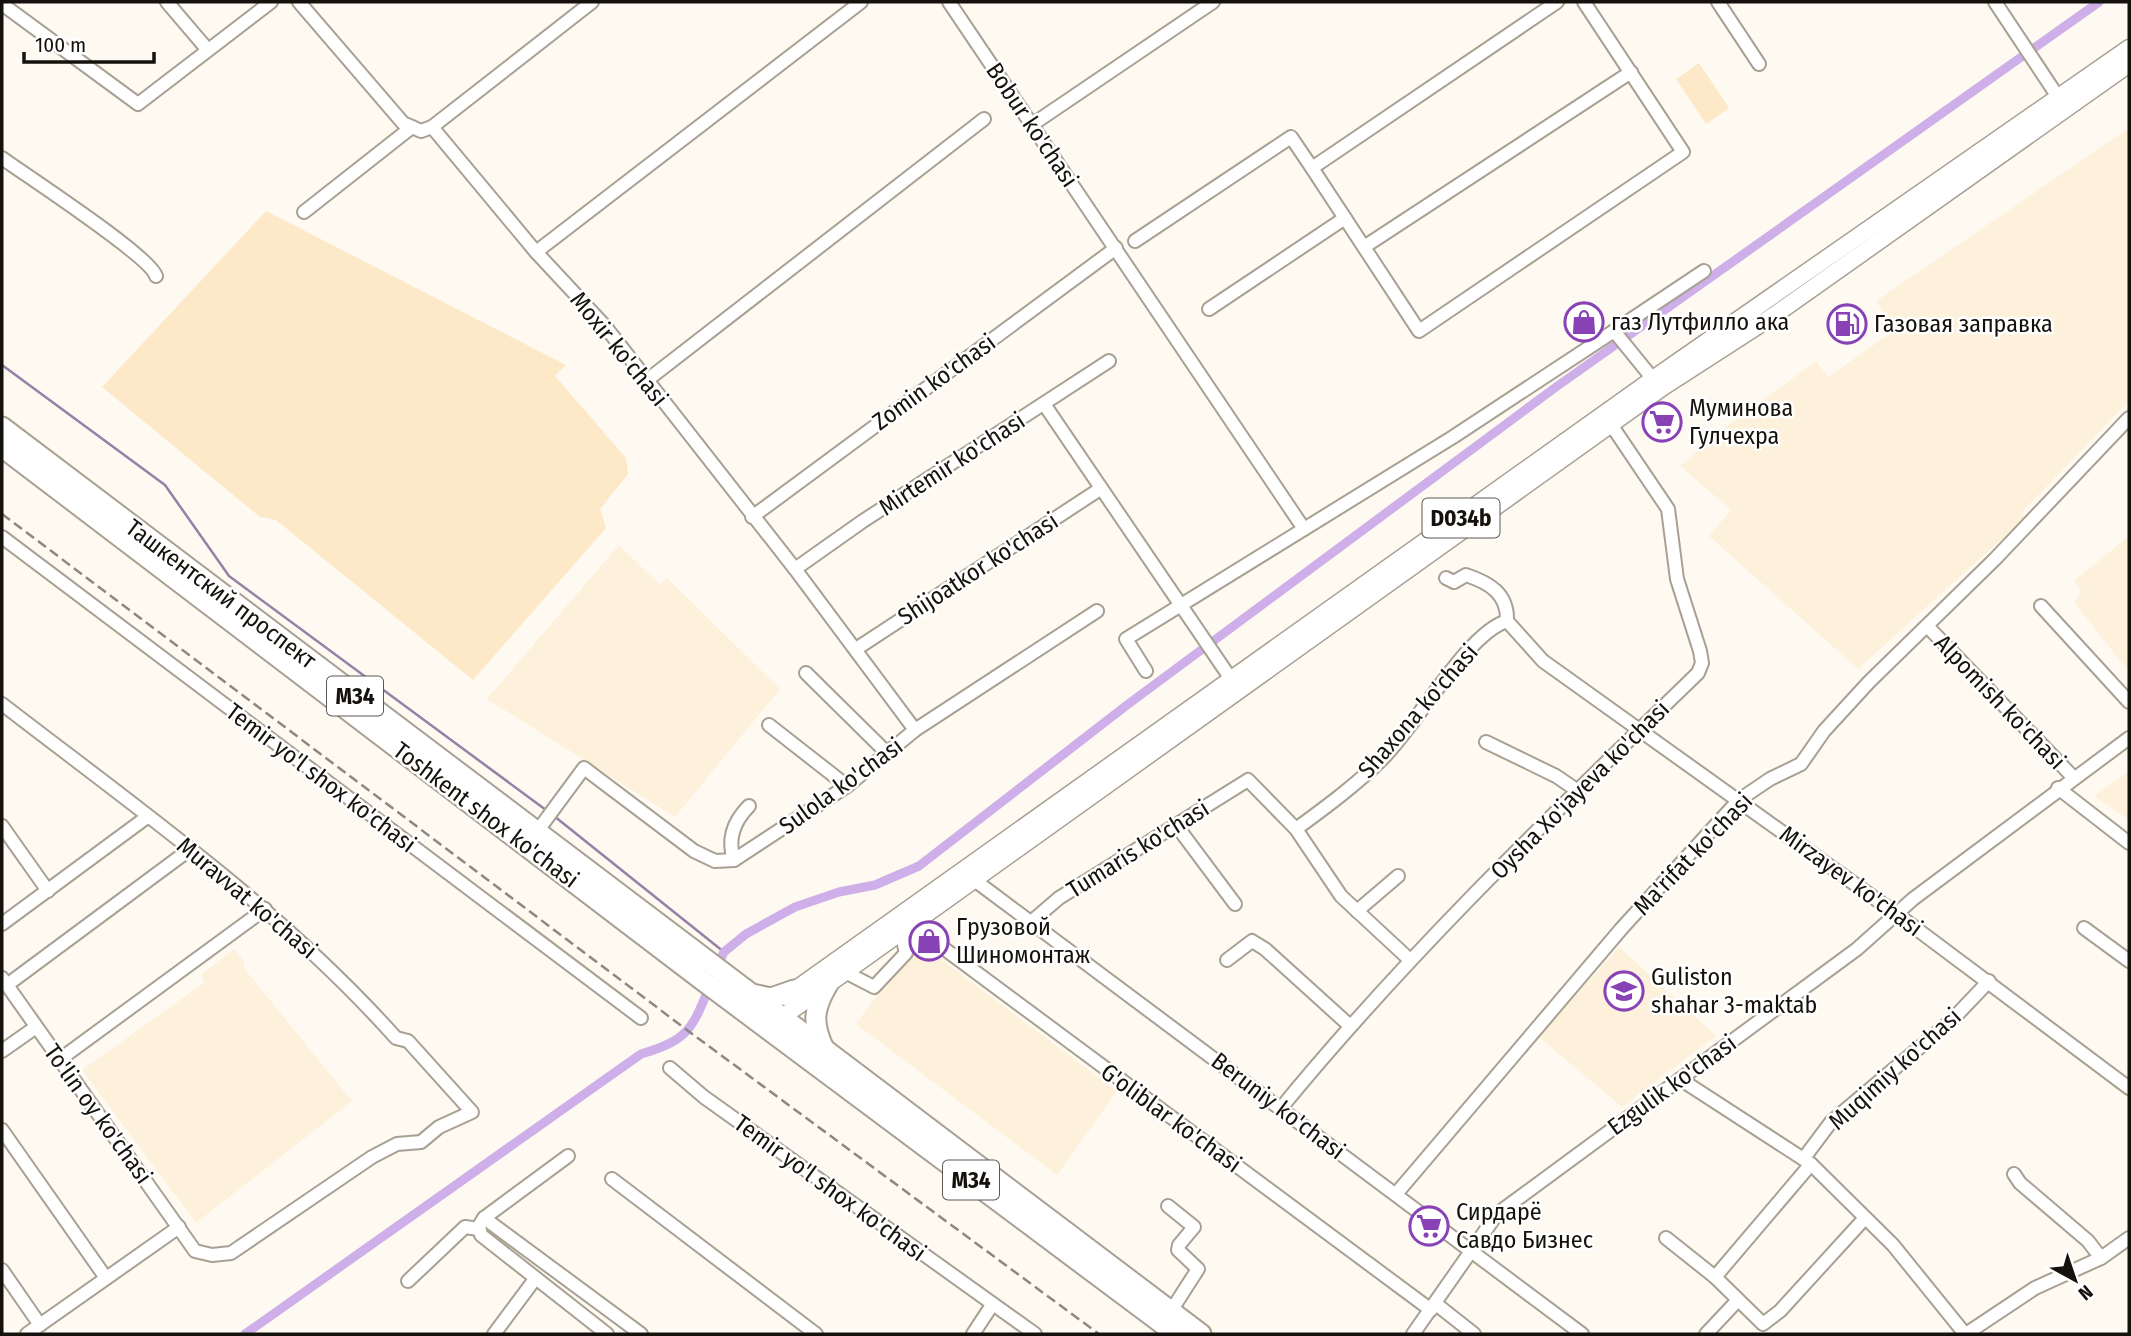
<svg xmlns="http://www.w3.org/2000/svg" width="2131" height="1336" font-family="'Fira Sans Condensed',sans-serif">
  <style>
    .built { fill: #fef1dc }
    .green { fill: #fde9c8 }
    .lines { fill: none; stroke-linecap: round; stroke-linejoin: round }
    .stream { stroke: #9680a7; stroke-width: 2.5 }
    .canal { stroke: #ceafe9; stroke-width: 9 }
    .minor-casing { stroke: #a8a093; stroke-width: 16 }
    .major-casing { stroke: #a8a093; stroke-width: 19 }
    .highway-casing { stroke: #a8a093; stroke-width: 23 }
    .minor { stroke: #fff; stroke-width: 12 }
    .major { stroke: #fff; stroke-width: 16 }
    .highway { stroke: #fff; stroke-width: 19 }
    .rail { stroke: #8c8881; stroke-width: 2.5; stroke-dasharray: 10 5; stroke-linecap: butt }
    .labels { text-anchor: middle; stroke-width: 5; stroke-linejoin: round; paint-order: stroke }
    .shield { fill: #fff; stroke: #5b5956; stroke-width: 2 }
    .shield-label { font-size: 23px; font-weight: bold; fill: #15120d }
    .street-label { font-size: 24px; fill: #15120d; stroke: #fff }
    .poi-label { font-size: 24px; fill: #15120d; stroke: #fff; text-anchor: start }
  </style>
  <rect width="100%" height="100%" fill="#fef9f1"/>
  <g class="built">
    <path d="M2129,128V401L2022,512L2026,517L1858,669L1709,536L1731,510L1680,466L1713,437L1816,361L1828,377L1895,330L1876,301Z"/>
    <path d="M2129,536V672L2074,602L2082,592L2074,581Z"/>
    <path d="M619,545L660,585L667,578L780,689L675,817L487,699Z"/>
    <path d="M2129,771V820L2094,796Z"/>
    <path d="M917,941L1117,1091L1057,1175L856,1024Z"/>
    <path d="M1619,947L1716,1036L1622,1107L1539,1037Z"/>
    <path d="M234,949L245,963L243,967L352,1101L196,1223L82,1070L205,982L201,975Z"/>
  </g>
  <g class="green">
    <path d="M1699,63L1729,108L1706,124L1676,79Z"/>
    <path d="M266,211L566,365L555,376L626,458L628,474L600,509L606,528L473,680L276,520L260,517L102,387Z"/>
  </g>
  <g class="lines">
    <g class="stream">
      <path d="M2,365L165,485L229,576L546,810"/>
      <path d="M554,816L724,952"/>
    </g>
    <g class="canal">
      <path d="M716,969L724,952L746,934L795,907L839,892L875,885L919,866L1127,705L1556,387L2099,2"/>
      <path d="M245,1334L641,1054C688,1040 692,1030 710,985"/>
    </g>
    <g class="minor-casing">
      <g id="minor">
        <path d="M167,2L207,49"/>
        <path d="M299,2L403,123L421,131L432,127L536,252L604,325L795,569L915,730"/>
        <path d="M949,2L1304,529"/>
        <path d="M1718,2L1759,64"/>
        <path d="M1995,2L2058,97"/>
        <path d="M2,4L138,104L271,2"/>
        <path d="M1033,124L1213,2"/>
        <path d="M432,127L592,2"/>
        <path d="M2,158C27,176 150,256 156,276"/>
        <path d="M1312,168L1419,331L1683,152L1584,2"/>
        <path d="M304,212L412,127"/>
        <path d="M1135,241L1291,137L1312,168L1557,2"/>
        <path d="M1364,247L1631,72"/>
        <path d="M536,252L861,2"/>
        <path d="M1209,309L1345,218"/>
        <path d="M1614,331L1704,271"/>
        <path d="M646,381L984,119"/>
        <path d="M1044,404L1231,679"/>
        <path d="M752,517L1116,248"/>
        <path d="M2,537L641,1018"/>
        <path d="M795,569L863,521L1109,361"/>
        <path d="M1446,578L1454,582L1466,575C1490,583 1508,594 1507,621"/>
        <path d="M2041,606L2129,702"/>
        <path d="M1507,621L1543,661L1898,915L2129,1088"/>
        <path d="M1928,627L2073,777"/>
        <path d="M856,649L1100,489"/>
        <path d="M1146,671L1126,639L1453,437L1614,331L1653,379"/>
        <path d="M806,673L888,754"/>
        <path d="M2,704C138,809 281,909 396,1038L408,1041L472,1112L439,1127L421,1142L397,1144L372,1157L231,1253L212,1255L195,1251L2,978"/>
        <path d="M769,725L847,786"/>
        <path d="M1486,742L1556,776L1578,791"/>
        <path d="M2058,788L2129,843"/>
        <path d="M1176,825L1235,904"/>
        <path d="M2,826L48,891"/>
        <path d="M1296,829C1326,807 1356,785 1383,758C1416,726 1467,633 1507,621"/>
        <path d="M536,833L584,768L694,851L715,861L734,860L847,786L915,730L1097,611"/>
        <path d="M734,860C727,839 734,821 749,806"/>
        <path d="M973,879L1582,1334"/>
        <path d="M1357,911L1398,876"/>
        <path d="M1031,922L1059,898L1248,780L1296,829L1341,896L1410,960"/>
        <path d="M2,924L147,817"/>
        <path d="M911,924L1431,1310"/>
        <path d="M2084,928L2129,961"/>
        <path d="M1227,960L1252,941L1265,949L1349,1025"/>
        <path d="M845,972L874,987L906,953L901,932"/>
        <path d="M7,985L189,850"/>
        <path d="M2,1051L36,1027"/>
        <path d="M59,1060L265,909"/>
        <path d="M670,1068L704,1097L1035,1334"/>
        <path d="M1680,1079L1811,1164L1893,1245L1965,1334"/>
        <path d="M1281,1108C1408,953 1554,813 1698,673L1702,663L1700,651L1677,579L1668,509L1612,426"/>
        <path d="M2,1130L106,1278"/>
        <path d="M568,1156L484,1218L479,1226L481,1235L607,1334"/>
        <path d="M1804,1158L1831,1122L1951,1021L1989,981"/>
        <path d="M2014,1174L2020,1183L2088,1241L2101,1258"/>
        <path d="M612,1179L816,1334"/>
        <path d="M1396,1194L1622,928L1716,825L1739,800L1770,779L1801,764L1824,731L1869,682L1995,559L2129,418"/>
        <path d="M1168,1206L1194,1227L1179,1245L1178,1250L1198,1269L1171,1311"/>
        <path d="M484,1218L641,1334"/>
        <path d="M1666,1238L1715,1277L1763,1324L1780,1311L1865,1218"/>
        <path d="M2,1270L40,1325"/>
        <path d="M1715,1277L1811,1164"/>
        <path d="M408,1281L465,1227L479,1229"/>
        <path d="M1436,1304L1474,1334"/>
        <path d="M27,1334L179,1227"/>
        <path d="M494,1334L535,1279"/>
        <path d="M973,1334L992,1305"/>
        <path d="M1413,1334L1497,1214L1857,949L1913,899L2129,738"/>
        <path d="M1706,1334L1738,1300"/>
        <path d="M1966,1334L2035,1288L2101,1258L2129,1238"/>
      </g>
    </g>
    <g class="major-casing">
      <g id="major">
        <path d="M785,997L1653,379L2129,48"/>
        <path d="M774,1023L1663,387L1776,314L2129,64"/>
      </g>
    </g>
    <g class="highway-casing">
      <g id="highway">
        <path d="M2,427L1201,1334"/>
        <path d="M2,447L702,980L1176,1334"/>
        <path d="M752,994L771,998L794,990"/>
        <path d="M824,1049C812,1023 813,1009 828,984"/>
      </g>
    </g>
    <use href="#minor" class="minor"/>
    <use href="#major" class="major"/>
    <use href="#highway" class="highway"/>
    <path class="rail" d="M2,514L691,1033L1099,1334"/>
  </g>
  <defs>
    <g id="shop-ring" transform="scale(2.0125)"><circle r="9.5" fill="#fff" stroke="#8842b5" stroke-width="1.5"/><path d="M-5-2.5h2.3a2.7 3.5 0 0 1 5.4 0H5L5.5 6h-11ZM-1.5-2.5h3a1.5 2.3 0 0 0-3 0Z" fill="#8842b5"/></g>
    <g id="fuel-ring" transform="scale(2.0125)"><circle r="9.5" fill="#fff" stroke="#8842b5" stroke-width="1.5"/><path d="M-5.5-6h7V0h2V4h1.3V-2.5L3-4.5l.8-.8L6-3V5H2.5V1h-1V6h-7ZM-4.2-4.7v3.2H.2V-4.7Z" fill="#8842b5"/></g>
    <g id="supermarket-ring" transform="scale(2.0125)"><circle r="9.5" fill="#fff" stroke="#8842b5" stroke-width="1.5"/><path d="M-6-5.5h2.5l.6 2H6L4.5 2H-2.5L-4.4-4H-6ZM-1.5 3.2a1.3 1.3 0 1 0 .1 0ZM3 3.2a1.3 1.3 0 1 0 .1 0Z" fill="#8842b5"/></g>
    <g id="school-ring" transform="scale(2.0125)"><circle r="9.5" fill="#fff" stroke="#8842b5" stroke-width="1.5"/><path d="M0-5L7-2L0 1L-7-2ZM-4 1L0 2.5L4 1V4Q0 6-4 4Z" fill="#8842b5"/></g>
  </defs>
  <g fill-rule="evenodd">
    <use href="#shop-ring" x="1584" y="322"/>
    <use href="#fuel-ring" x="1847" y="324"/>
    <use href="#supermarket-ring" x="1662" y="422"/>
    <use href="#shop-ring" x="929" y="941"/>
    <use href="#school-ring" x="1624" y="991"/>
    <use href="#supermarket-ring" x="1429" y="1226"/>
  </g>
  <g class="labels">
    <g class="shield">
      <rect x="1422.5" y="498.5" width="77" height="39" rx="5"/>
      <rect x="327" y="676.5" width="56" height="39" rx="5"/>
      <rect x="943" y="1160.5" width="56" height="39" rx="5"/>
    </g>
    <g class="shield-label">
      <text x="1461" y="526">D034b</text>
      <text x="355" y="704">M34</text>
      <text x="971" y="1188">M34</text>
    </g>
    <g class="street-label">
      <text transform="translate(1032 125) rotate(56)" y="8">Bobur ko'chasi</text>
      <text transform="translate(619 349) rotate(51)" y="8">Moxir ko'chasi</text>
      <text transform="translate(934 382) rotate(-36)" y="8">Zomin ko'chasi</text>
      <text transform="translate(952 464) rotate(-33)" y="8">Mirtemir ko'chasi</text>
      <text transform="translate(978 569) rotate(-33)" y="8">Shijoatkor ko'chasi</text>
      <text transform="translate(221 594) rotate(37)" y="8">Ташкентский проспект</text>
      <text transform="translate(2000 702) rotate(46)" y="8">Alpomish ko'chasi</text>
      <text transform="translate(1418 711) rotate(-49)" y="8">Shaxona ko'chasi</text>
      <text transform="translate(321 778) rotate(37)" y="8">Temir yo'l shox ko'chasi</text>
      <text transform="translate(841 786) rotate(-36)" y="8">Sulola ko'chasi</text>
      <text transform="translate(1580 790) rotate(-45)" y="8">Oysha Xo'jayeva ko'chasi</text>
      <text transform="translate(486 815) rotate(37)" y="8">Toshkent shox ko'chasi</text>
      <text transform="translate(1138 849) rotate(-32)" y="8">Tumaris ko'chasi</text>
      <text transform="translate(1693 854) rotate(-46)" y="8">Ma'rifat ko'chasi</text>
      <text transform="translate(1851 881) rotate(36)" y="8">Mirzayev ko'chasi</text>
      <text transform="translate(247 898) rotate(40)" y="8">Muravvat ko'chasi</text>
      <text transform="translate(1895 1069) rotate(-42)" y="8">Muqimiy ko'chasi</text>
      <text transform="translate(1672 1085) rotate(-36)" y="8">Ezgulik ko'chasi</text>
      <text transform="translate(1278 1106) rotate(37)" y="8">Beruniy ko'chasi</text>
      <text transform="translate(98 1114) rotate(54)" y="8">To'lin oy ko'chasi</text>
      <text transform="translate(1171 1118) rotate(36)" y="8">G'oliblar ko'chasi</text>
      <text transform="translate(830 1188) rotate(36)" y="8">Temir yo'l shox ko'chasi</text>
    </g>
    <g class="poi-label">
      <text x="1611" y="330">газ Лутфилло ака</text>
      <text x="1874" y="332">Газовая заправка</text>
      <text x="1689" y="416">Муминова<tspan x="1689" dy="28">Гулчехра</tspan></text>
      <text x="956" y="935">Грузовой<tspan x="956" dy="28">Шиномонтаж</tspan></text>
      <text x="1651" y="985">Guliston<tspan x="1651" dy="28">shahar 3-maktab</tspan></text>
      <text x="1456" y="1220">Сирдарё<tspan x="1456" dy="28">Савдо Бизнес</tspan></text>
    </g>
  </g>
  <rect width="2131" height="1336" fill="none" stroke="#15120d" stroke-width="7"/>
  <g transform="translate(2075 1280) rotate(140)" stroke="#ffffff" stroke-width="5" paint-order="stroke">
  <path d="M0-5L12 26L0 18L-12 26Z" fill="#15120d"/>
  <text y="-10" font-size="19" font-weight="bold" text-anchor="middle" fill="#15120d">N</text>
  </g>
  <path d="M24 52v10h130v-10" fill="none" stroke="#15120d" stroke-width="3.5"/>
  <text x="35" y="52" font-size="21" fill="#15120d" stroke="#ffffff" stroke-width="5" paint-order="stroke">100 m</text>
</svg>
